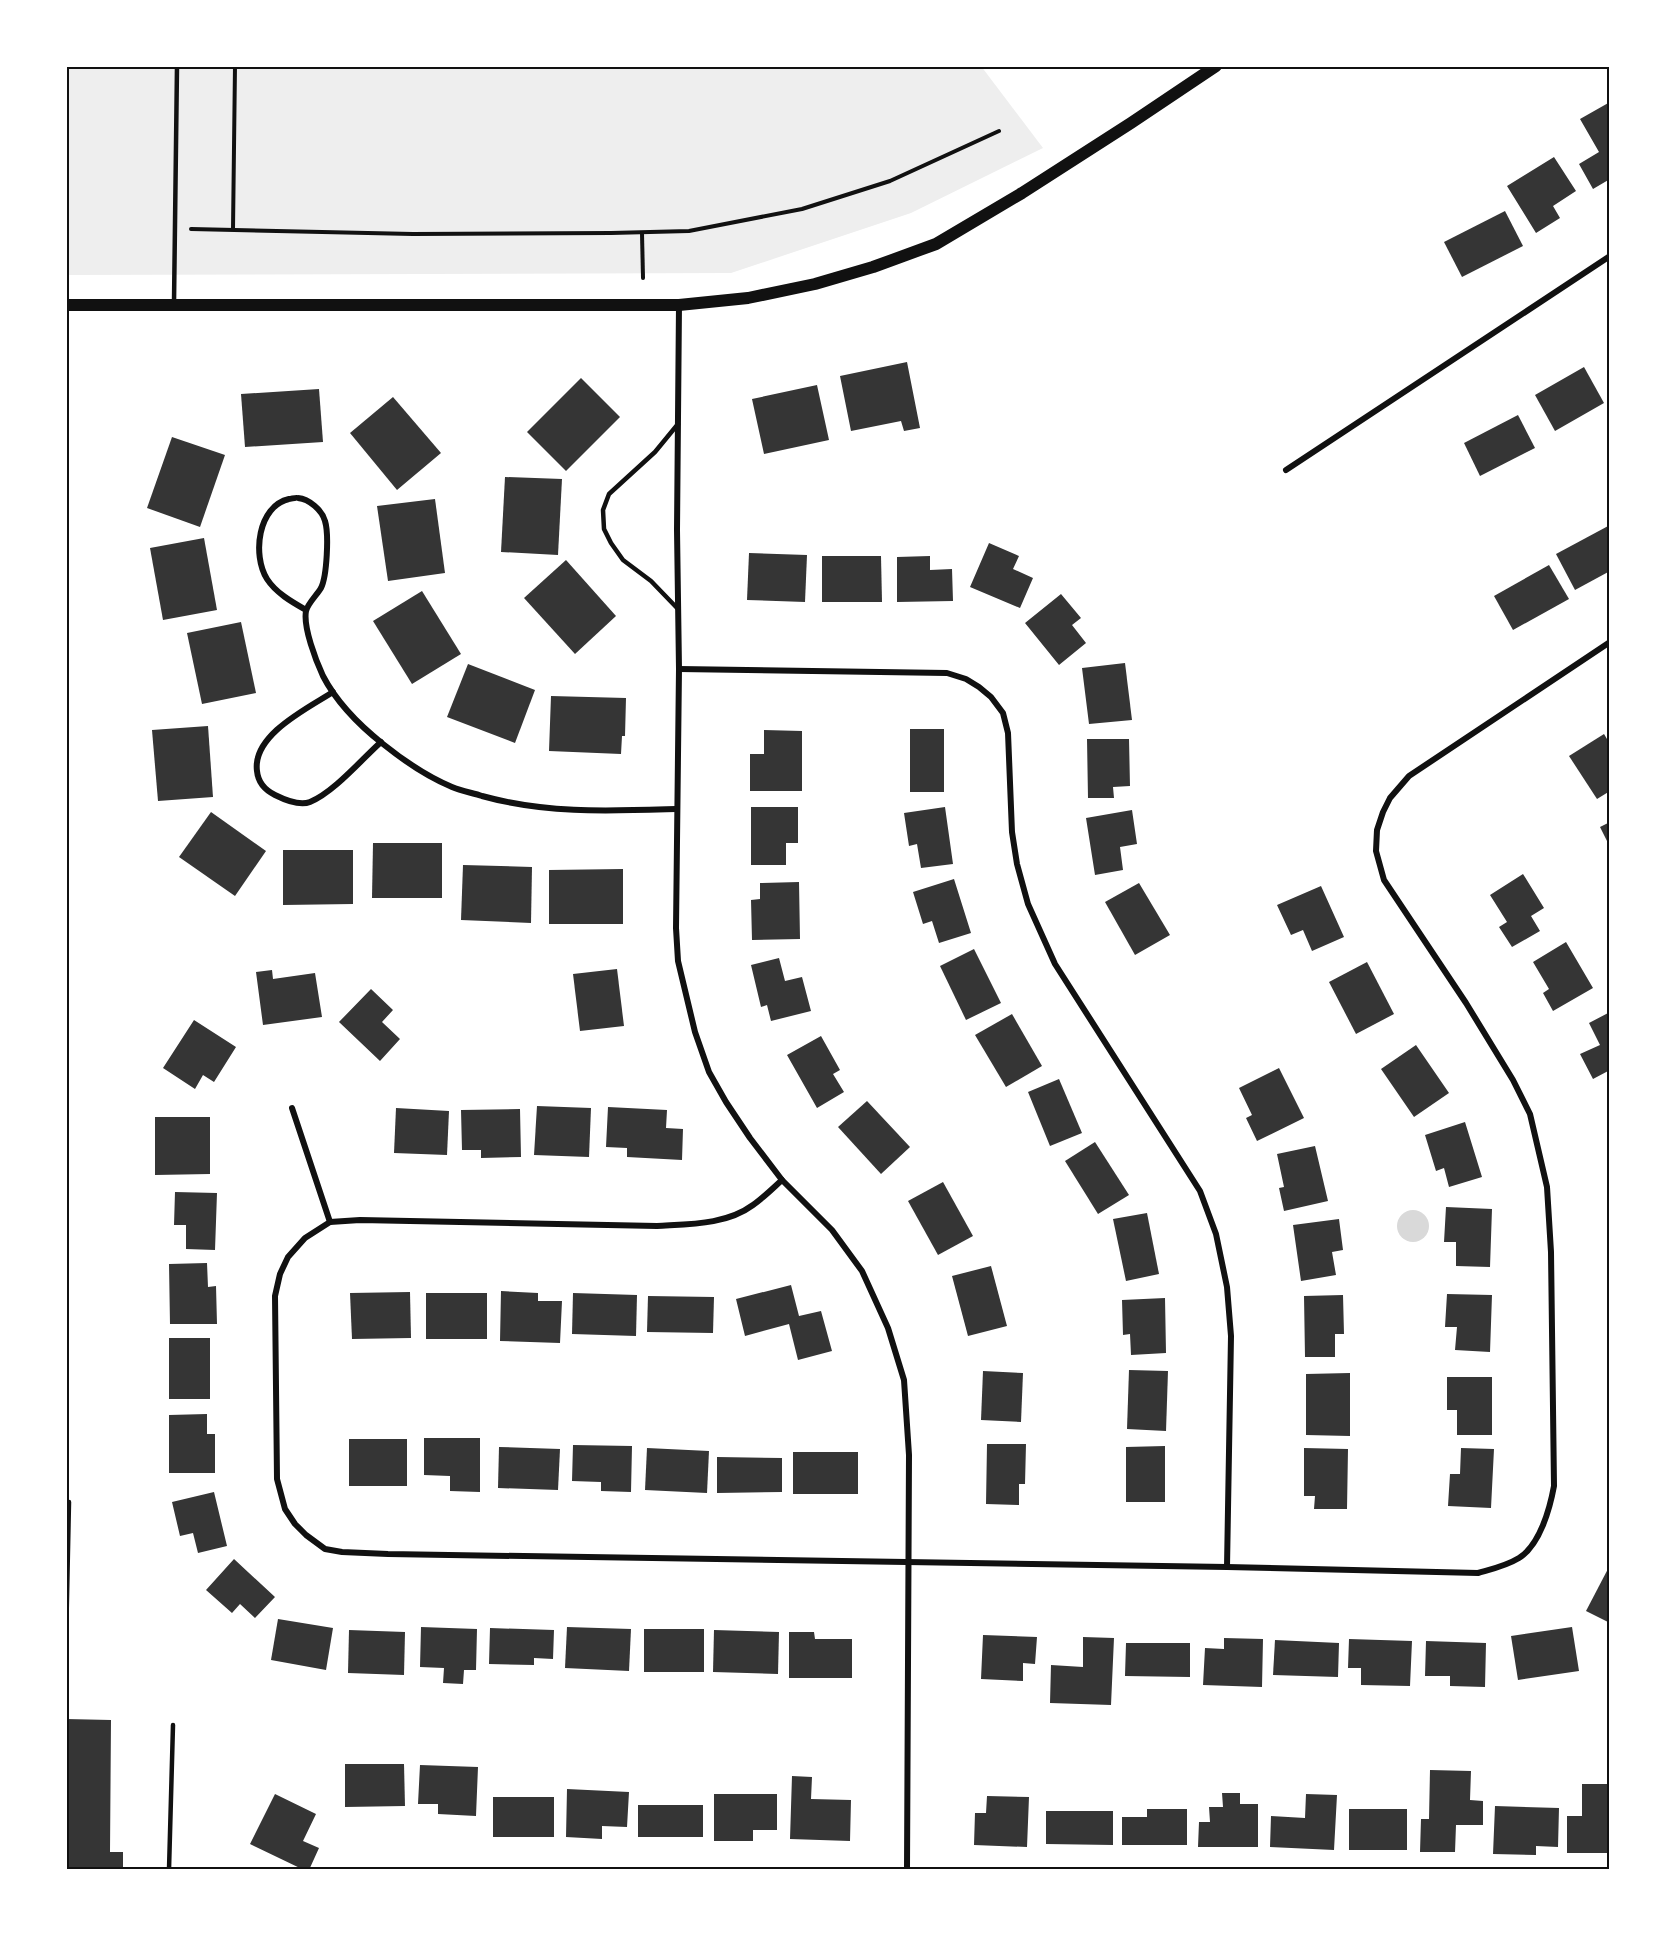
<svg xmlns="http://www.w3.org/2000/svg" width="1676" height="1936" font-family="'Golos Text',sans-serif">
  <style>
    .green { fill: #eee }
    .water { fill: #d9d9d9 }
    .building { fill: #353535 }
    .lines { fill: none; stroke-linecap: round; stroke-linejoin: round }
    .path { stroke: #111; stroke-width: 4 }
    .service { stroke: #111; stroke-width: 4.5 }
    .minor { stroke: #111; stroke-width: 6 }
    .secondary { stroke: #111; stroke-width: 12 }
    .neatline { fill: none; stroke: #111; stroke-width: 2 }
  </style>
  <rect width="100%" height="100%" fill="#fff"/>
  <path class="green" d="M66,66H981L1043,148L911,213L731,273L66,275Z"/>
  <circle class="water" cx="1413" cy="1226" r="16"/>
  <g class="building">
    <path d="M1610,102V179L1593,189L1579,164L1599,152L1580,119Z"/>
    <path d="M1554,157L1576,191L1553,206L1560,218L1536,233L1507,186Z"/>
    <path d="M1505,211L1523,246L1462,277L1444,242Z"/>
    <path d="M907,362L920,428L904,431L901,421L851,431L840,376Z"/>
    <path d="M1584,367L1604,403L1555,431L1535,395Z"/>
    <path d="M581,378L620,417L566,471L527,432Z"/>
    <path d="M817,385L829,440L764,454L752,399Z"/>
    <path d="M319,389L323,442L245,447L241,394Z"/>
    <path d="M393,397L441,453L397,490L350,433Z"/>
    <path d="M1518,415L1535,448L1480,476L1464,443Z"/>
    <path d="M172,437L225,455L200,527L147,508Z"/>
    <path d="M505,477L562,479L558,555L501,552Z"/>
    <path d="M435,499L445,573L388,581L377,506Z"/>
    <path d="M1610,525V571L1575,590L1556,554Z"/>
    <path d="M204,538L217,610L163,620L150,548Z"/>
    <path d="M989,543L1019,556L1013,569L1033,578L1020,608L970,587Z"/>
    <path d="M749,553L807,555L805,602L747,600Z"/>
    <path d="M822,556H881L882,602H822Z"/>
    <path d="M930,556V570L952,569L953,601L897,602V557Z"/>
    <path d="M566,560L616,616L575,654L524,598Z"/>
    <path d="M1549,565L1569,599L1513,630L1494,596Z"/>
    <path d="M422,591L461,654L412,684L373,621Z"/>
    <path d="M1061,594L1081,618L1072,625L1086,643L1059,665L1025,623Z"/>
    <path d="M241,622L256,693L202,704L187,633Z"/>
    <path d="M1125,663L1132,720L1089,724L1082,668Z"/>
    <path d="M468,664L535,690L515,743L447,717Z"/>
    <path d="M551,696L626,698L625,736H622L621,754L549,751Z"/>
    <path d="M208,726L213,797L158,801L152,730Z"/>
    <rect x="910" y="729" width="34" height="63"/>
    <path d="M764,730L802,731V791H750V754H764Z"/>
    <path d="M1604,734L1610,744V791L1597,799L1569,756Z"/>
    <path d="M1087,739H1129L1130,786L1113,787L1114,798H1088Z"/>
    <path d="M751,807H798V843H786V865H751Z"/>
    <path d="M945,807L953,864L921,868L917,844L909,846L904,813Z"/>
    <path d="M1132,810L1137,844L1120,847L1123,870L1095,875L1086,818Z"/>
    <path d="M211,812L266,851L235,896L179,857Z"/>
    <path d="M1610,822V847L1600,827Z"/>
    <path d="M373,843H442V898H372Z"/>
    <path d="M283,850H353V904L283,905Z"/>
    <path d="M463,865L532,867L531,923L461,920Z"/>
    <path d="M623,869V924H549V870Z"/>
    <path d="M1523,874L1544,908L1531,916L1540,931L1512,947L1499,927L1507,922L1490,895Z"/>
    <path d="M954,879L971,933L939,943L932,921L923,924L913,892Z"/>
    <path d="M799,882L800,939L752,940L751,900L760,899V883Z"/>
    <path d="M1139,883L1170,935L1135,955L1105,902Z"/>
    <path d="M1321,886L1344,937L1312,951L1303,930L1291,935L1277,905Z"/>
    <path d="M1566,942L1593,988L1553,1011L1543,993L1549,989L1533,962Z"/>
    <path d="M974,949L1001,1003L966,1020L940,966Z"/>
    <path d="M779,958L785,981L802,977L811,1011L771,1021L767,1005L761,1007L751,965Z"/>
    <path d="M1367,962L1394,1014L1356,1034L1329,982Z"/>
    <path d="M617,969L624,1026L580,1031L573,974Z"/>
    <path d="M272,970L273,979L315,973L322,1017L263,1025L256,972Z"/>
    <path d="M371,989L393,1010L382,1022L400,1039L380,1061L339,1022Z"/>
    <path d="M1610,1012V1070L1593,1079L1580,1054L1600,1045L1589,1023Z"/>
    <path d="M1012,1014L1042,1066L1006,1087L975,1035Z"/>
    <path d="M194,1020L236,1047L214,1082L203,1075L195,1089L163,1068Z"/>
    <path d="M821,1036L840,1070L833,1074L844,1092L817,1108L787,1055Z"/>
    <path d="M1416,1045L1449,1093L1414,1117L1381,1069Z"/>
    <path d="M1279,1068L1304,1118L1257,1141L1246,1118L1252,1115L1239,1088Z"/>
    <path d="M1059,1079L1082,1133L1050,1146L1028,1092Z"/>
    <path d="M867,1101L910,1147L881,1174L838,1127Z"/>
    <path d="M537,1106L591,1108L589,1157L534,1155Z"/>
    <path d="M608,1107L667,1110L666,1128L683,1129L682,1160L627,1157V1148L606,1147Z"/>
    <path d="M396,1108L449,1111L447,1155L394,1153Z"/>
    <path d="M520,1109L521,1157L481,1158V1150H462L461,1110Z"/>
    <path d="M155,1117H210V1174L155,1175Z"/>
    <path d="M1465,1122L1482,1177L1449,1187L1444,1168L1436,1171L1425,1135Z"/>
    <path d="M1095,1142L1129,1195L1098,1214L1065,1161Z"/>
    <path d="M1315,1146L1328,1201L1284,1211L1279,1188L1284,1187L1277,1154Z"/>
    <path d="M943,1182L973,1236L938,1255L908,1201Z"/>
    <path d="M175,1192L217,1193L215,1250L186,1249V1225H174Z"/>
    <path d="M1446,1207L1492,1209L1490,1267L1456,1266V1242H1444Z"/>
    <path d="M1147,1213L1159,1274L1126,1281L1113,1219Z"/>
    <path d="M1339,1219L1343,1250L1332,1252L1336,1275L1301,1281L1293,1225Z"/>
    <path d="M207,1263L208,1287L216,1286L217,1324H170L169,1264Z"/>
    <path d="M991,1266L1007,1326L968,1336L952,1276Z"/>
    <path d="M791,1285L799,1316L821,1311L832,1351L798,1360L789,1324L745,1336L736,1299Z"/>
    <path d="M501,1291L538,1293V1301H562L560,1343L500,1341Z"/>
    <path d="M410,1292L411,1338L352,1339L350,1293Z"/>
    <rect x="426" y="1293" width="61" height="46"/>
    <path d="M573,1293L637,1295L636,1336L572,1334Z"/>
    <path d="M1447,1294L1492,1295L1490,1352L1455,1350L1457,1327H1445Z"/>
    <path d="M1343,1295L1344,1334H1335V1357H1305L1304,1296Z"/>
    <path d="M648,1296L714,1297L713,1333L647,1332Z"/>
    <path d="M1165,1298L1166,1353L1131,1355L1130,1334L1123,1335L1122,1300Z"/>
    <rect x="169" y="1338" width="41" height="61"/>
    <path d="M1129,1370L1168,1371L1166,1431L1127,1429Z"/>
    <path d="M983,1371L1023,1373L1021,1422L981,1420Z"/>
    <path d="M1350,1373V1436L1306,1435V1374Z"/>
    <path d="M1447,1377H1492V1435H1457V1410H1447Z"/>
    <path d="M207,1414V1434H215V1473H169V1415Z"/>
    <path d="M424,1438H480V1492L450,1491V1476L424,1475Z"/>
    <rect x="349" y="1439" width="58" height="47"/>
    <path d="M987,1444H1026L1025,1484H1019V1505L986,1504Z"/>
    <path d="M573,1445L632,1446L631,1492L601,1491V1482L572,1481Z"/>
    <path d="M1165,1446V1502H1126V1447Z"/>
    <path d="M499,1447L560,1449L558,1490L498,1488Z"/>
    <path d="M647,1448L709,1451L707,1493L645,1490Z"/>
    <path d="M1304,1448L1348,1449L1347,1509H1314L1315,1496H1304Z"/>
    <path d="M1461,1448L1494,1449L1491,1508L1448,1506L1450,1474H1460Z"/>
    <rect x="793" y="1452" width="65" height="42"/>
    <path d="M717,1457L782,1458V1492L717,1493Z"/>
    <path d="M214,1492L227,1546L198,1553L193,1533L180,1536L172,1502Z"/>
    <path d="M234,1559L275,1597L255,1618L240,1604L232,1613L206,1590Z"/>
    <path d="M1610,1565V1623L1586,1611Z"/>
    <path d="M278,1619L333,1628L326,1670L271,1660Z"/>
    <path d="M421,1627L477,1629L476,1670H464L463,1684L443,1683L444,1668L420,1667Z"/>
    <path d="M567,1627L631,1629L629,1671L565,1668Z"/>
    <path d="M1572,1627L1579,1671L1518,1680L1511,1636Z"/>
    <path d="M490,1628L554,1630L553,1659L534,1658V1665L489,1664Z"/>
    <rect x="644" y="1629" width="60" height="43"/>
    <path d="M349,1630L405,1632L404,1675L348,1673Z"/>
    <path d="M714,1630L779,1632L778,1674L713,1672Z"/>
    <path d="M789,1632H814L815,1639H852V1678H789Z"/>
    <path d="M983,1635L1037,1637L1035,1664L1023,1663V1681L981,1679Z"/>
    <path d="M1083,1637L1114,1638L1111,1705L1050,1703L1051,1665L1083,1667Z"/>
    <path d="M1224,1638L1263,1639L1262,1687L1203,1685L1205,1648L1224,1649Z"/>
    <path d="M1349,1639L1412,1641L1410,1686L1361,1685V1668H1348Z"/>
    <path d="M1275,1640L1339,1643L1338,1677L1273,1675Z"/>
    <path d="M1426,1641L1486,1643L1485,1687L1450,1686V1676H1425Z"/>
    <path d="M1126,1643H1190V1677L1125,1676Z"/>
    <path d="M66,1719L111,1720L110,1852H123V1870H66Z"/>
    <path d="M345,1764H404L405,1806L345,1807Z"/>
    <path d="M420,1765L478,1767L476,1816L438,1814V1804H418Z"/>
    <path d="M1430,1770L1471,1771L1470,1800L1483,1801V1825H1456L1455,1852H1420L1421,1819H1429Z"/>
    <path d="M792,1776L812,1777L811,1799L851,1800L850,1841L790,1839Z"/>
    <path d="M1582,1784H1610V1853H1567V1816H1582Z"/>
    <path d="M567,1789L629,1792L627,1827L602,1826V1839L566,1837Z"/>
    <path d="M1222,1793H1240V1804H1258V1847H1198L1199,1822H1210L1209,1807H1223Z"/>
    <path d="M275,1794L316,1814L303,1841L319,1848L309,1870H304L250,1844Z"/>
    <path d="M714,1794H777V1830H753V1841H714Z"/>
    <path d="M1306,1794L1337,1795L1334,1850L1270,1847L1271,1816L1305,1818Z"/>
    <path d="M987,1796L1029,1797L1027,1847L974,1845L975,1813H986Z"/>
    <rect x="493" y="1797" width="61" height="40"/>
    <rect x="638" y="1805" width="65" height="32"/>
    <path d="M1495,1806L1559,1808L1558,1847L1536,1846V1855L1493,1854Z"/>
    <path d="M1147,1809H1187V1845H1122V1817H1147Z"/>
    <rect x="1349" y="1809" width="58" height="41"/>
    <path d="M1046,1811H1113V1845L1046,1844Z"/>
  </g>
  <g class="lines">
    <g class="path">
      <path d="M191,229L413,234L611,233L689,231L802,209L890,181L999,131"/>
      <path d="M233,229L235,66"/>
      <path d="M642,233L643,278"/>
    </g>
    <g class="service">
      <path d="M174,303L177,66"/>
      <path d="M678,424L655,452L609,494L603,510L604,529L611,543L623,560L651,581L678,609"/>
      <path d="M66,1644L69,1502"/>
      <path d="M169,1870L173,1725"/>
    </g>
    <g class="minor">
      <path d="M679,305L677,530L679,669L676,928L678,961L695,1032L709,1072L726,1102L750,1138L782,1180L832,1230L862,1271L888,1328L904,1380L909,1455L907,1870"/>
      <path d="M1286,470L1610,256"/>
      <path d="M306,610C292,602 276,593 267,579C252,555 258,506 289,499C291,499 297,497 298,498C309,499 322,510 325,521C329,534 327,576 321,588C317,595 308,603 306,611C303,627 316,661 323,676C337,703 359,725 383,744C403,760 428,777 452,787C461,791 473,793 482,796C547,814 610,811 676,809"/>
      <path d="M679,669L947,673L966,679L979,687L991,697L1003,713L1008,733L1012,832L1017,864L1028,904L1055,964L1200,1191L1216,1234L1227,1287L1231,1336L1227,1567"/>
      <path d="M333,692C308,708 252,735 257,771C258,782 265,790 275,795C285,800 300,806 310,802C334,792 361,760 381,742"/>
      <path d="M292,1108L330,1222"/>
      <path d="M782,1180C772,1189 763,1198 753,1205C726,1225 689,1224 657,1226L360,1220L330,1222L305,1238L288,1257L280,1274L275,1296L277,1479L285,1509L295,1524L306,1535L325,1549L342,1552L388,1554L1227,1567L1478,1573C1492,1569 1506,1566 1519,1558C1540,1545 1550,1508 1554,1486L1551,1252L1547,1187L1530,1114L1513,1080L1466,1003L1384,880L1376,851L1377,830L1383,812L1390,798L1409,776L1610,642"/>
    </g>
    <path class="secondary" d="M66,305H679L748,298L815,284L873,267L936,244L1022,193L1131,123L1216,66"/>
  </g>
  <rect width="1676" height="1936" fill="none" stroke="#ffffff" stroke-width="135"/>
  <rect x="68" y="68" width="1540" height="1800" class="neatline"/>
</svg>
